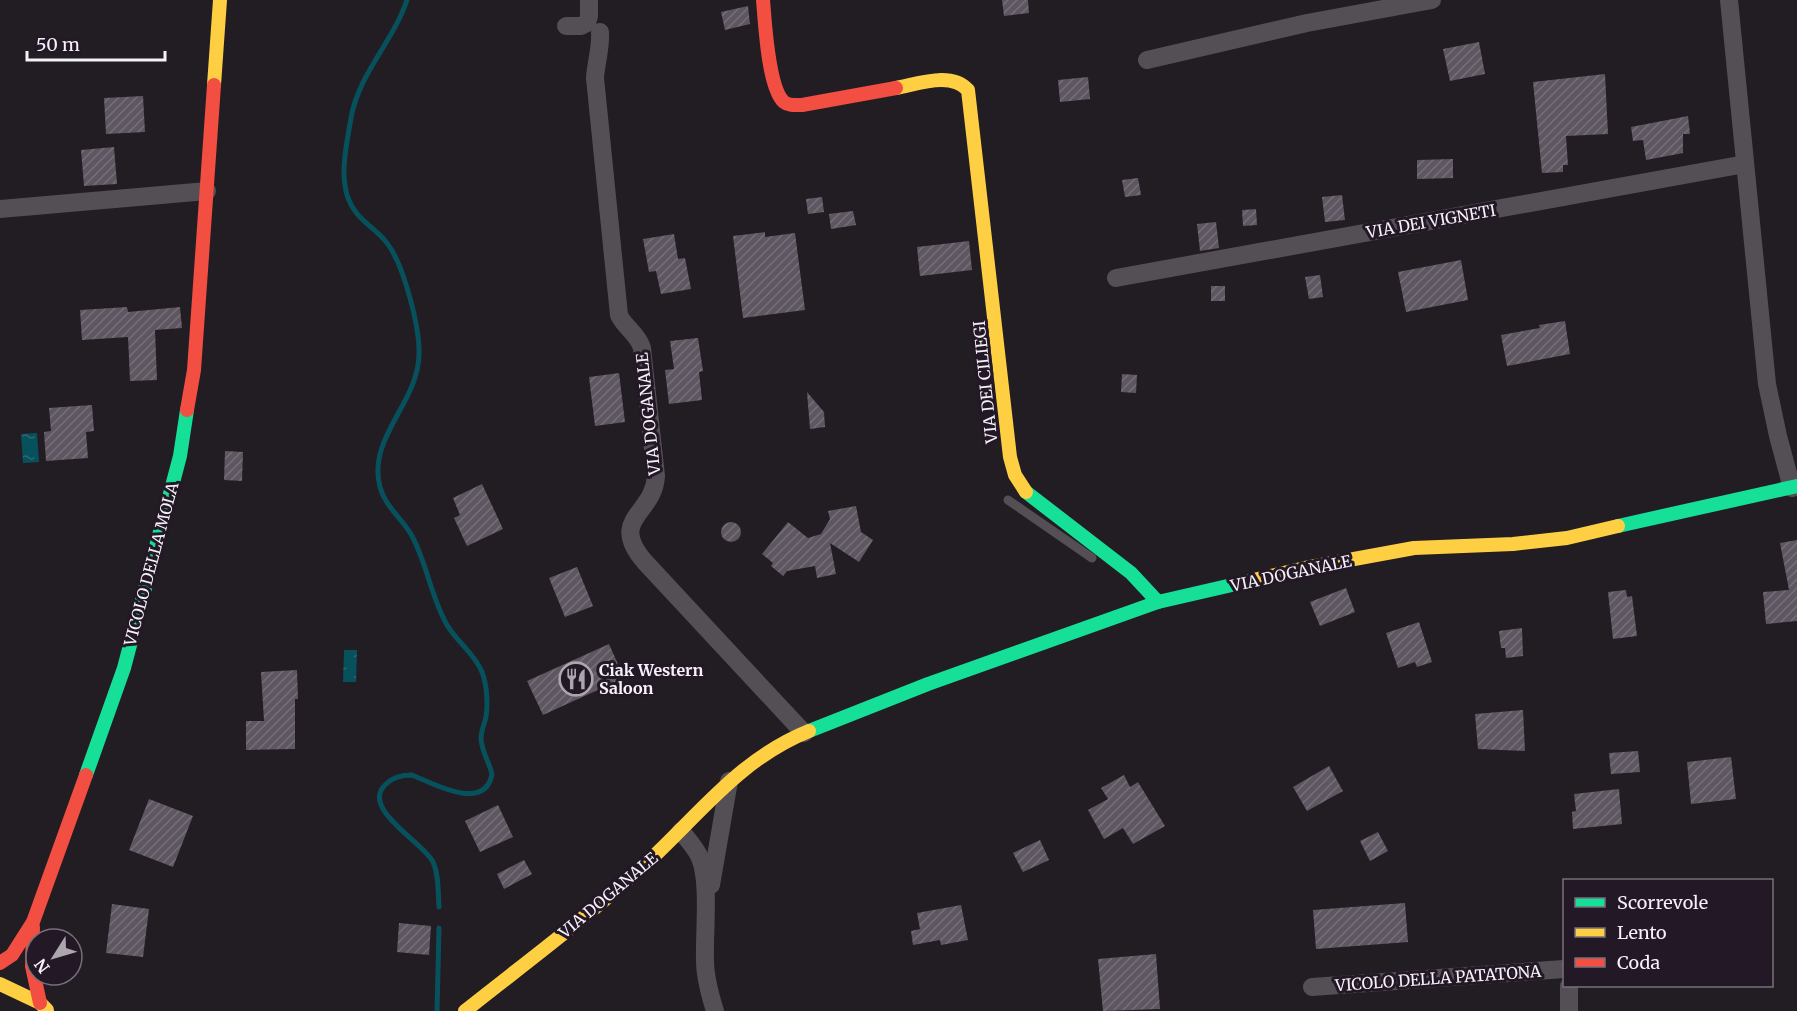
<svg xmlns="http://www.w3.org/2000/svg" width="1797" height="1011" font-family="Merriweather,serif">
  <style>
    .water { fill: url(#water-ripples) }
    .lines { fill: none; stroke-linecap: round; stroke-linejoin: round }
    .stream { stroke: #07515d; stroke-width: 5 }
    .building { fill: url(#building-hatch) }
    .lane { stroke: #544e55; stroke-width: 9 }
    .street { stroke: #544e55; stroke-width: 18 }
    .fast { stroke: #16e098; stroke-width: 14 }
    .slow { stroke: #ffcf43; stroke-width: 14 }
    .jam { stroke: #f24e42; stroke-width: 14 }
    .labels { text-anchor: middle; stroke-width: 6; stroke-linejoin: round; paint-order: stroke }
    .street-label { font-size: 16px; fill: #f6f0f9; stroke: #231926 }
    .poi-label { font-size: 16px; font-weight: bold; fill: #f6f0f9; stroke: #231926; text-anchor: start }
  </style>
  <defs>
    <pattern id="water-ripples" width="26" height="14" patternUnits="userSpaceOnUse" patternTransform="scale(1.5)"><rect width="26" height="14" fill="#07515d"/><path d="M2 4q2-2 4 0t4 0M15 11q2-2 4 0t4 0" fill="none" stroke="#2c6a75"/></pattern>
    <pattern id="building-hatch" width="6" height="6" patternUnits="userSpaceOnUse" patternTransform="scale(1.5)"><rect width="6" height="6" fill="#5e5661"/><path d="M-1 1l2-2M0 6l6-6M5 7l2-2" fill="none" stroke="#766f78"/></pattern>
  </defs>
  <rect width="100%" height="100%" fill="#221c23"/>
  <g class="water">
    <path d="M37,433L39,462L23,463L21,434Z"/>
    <path d="M344,650H357L356,682H343Z"/>
  </g>
  <g class="lines">
    <g class="stream">
      <path d="M407,0C393,42 359,73 351,118C347,142 340,171 347,195C355,220 373,225 387,243C404,265 420,328 419,355C418,403 367,438 380,487C385,507 403,519 412,536C427,564 431,597 447,625C457,642 475,654 482,672C487,685 488,704 486,717C484,725 481,731 481,739C482,752 489,762 492,774C485,813 432,783 412,775C403,775 393,777 386,784C359,808 423,842 433,862C439,875 438,893 439,907"/>
      <path d="M437,1011L439,928"/>
    </g>
  </g>
  <g class="building">
    <path d="M1002,0H1028L1029,13L1004,16Z"/>
    <path d="M748,6L750,24L725,30L721,12Z"/>
    <path d="M1479,42L1485,74L1450,81L1443,49Z"/>
    <path d="M1605,74L1608,134L1566,136L1568,165H1563V172L1542,173L1533,82Z"/>
    <path d="M1088,77L1090,99L1060,102L1058,80Z"/>
    <path d="M143,96L145,132L106,134L104,98Z"/>
    <path d="M1688,116L1690,134H1683V153L1646,160L1643,140L1633,141L1631,127Z"/>
    <path d="M114,147L117,184L84,186L81,150Z"/>
    <path d="M1453,159V178L1417,179V160Z"/>
    <path d="M1138,178L1141,195L1125,197L1122,180Z"/>
    <path d="M1342,195L1345,220L1325,222L1322,197Z"/>
    <path d="M822,197L824,212L808,214L806,199Z"/>
    <path d="M1256,209L1257,225L1243,226L1242,210Z"/>
    <path d="M853,211L856,225L831,229L829,214Z"/>
    <path d="M1216,222L1219,248L1200,251L1197,224Z"/>
    <path d="M765,232V237L795,233L805,310L743,318L733,236Z"/>
    <path d="M674,234L678,259L685,258L691,289L661,294L656,271L649,272L643,239Z"/>
    <path d="M969,241L972,270L920,276L917,247Z"/>
    <path d="M1461,260L1468,300L1406,312L1398,272Z"/>
    <path d="M1320,275L1323,297L1309,299L1305,277Z"/>
    <rect x="1211" y="286" width="14" height="15"/>
    <path d="M127,307L128,312L180,307L182,328L155,330L157,380L130,381L128,337L82,340L80,310Z"/>
    <path d="M1565,321L1570,354L1507,366L1501,335L1540,328L1539,325Z"/>
    <path d="M698,338L703,371L699,372L702,400L669,404L665,370L674,369L670,341Z"/>
    <path d="M619,373L625,422L595,426L589,377Z"/>
    <path d="M1122,374L1137,375L1136,393L1121,392Z"/>
    <path d="M807,392L824,412L825,427L810,429Z"/>
    <path d="M92,405L94,431L86,432L88,458L46,461L44,432L51,431L49,408Z"/>
    <path d="M225,451L243,452L242,481L224,480Z"/>
    <path d="M482,484L503,529L467,546L454,518L460,515L453,498Z"/>
    <path d="M856,506L861,532L873,540L859,562L830,543L836,574L817,578L815,566L787,571L783,576L771,566L773,563L762,554L788,522L808,538L821,534L830,519L828,511Z"/>
    <circle cx="731" cy="532" r="10"/>
    <path d="M1797,540V621L1766,624L1763,592L1789,590L1780,543Z"/>
    <path d="M577,567L593,606L565,617L549,578Z"/>
    <path d="M1346,588L1355,612L1320,626L1310,602Z"/>
    <path d="M1626,590L1627,597L1632,596L1637,636L1613,639L1608,592Z"/>
    <path d="M1419,622L1432,662L1417,667L1415,662L1398,668L1386,633Z"/>
    <path d="M1522,628L1523,656L1506,658L1505,648H1501L1499,631Z"/>
    <path d="M609,644L624,678L543,715L527,681Z"/>
    <path d="M297,670L298,699H295V749L246,750V721H264L261,672Z"/>
    <path d="M1523,710L1525,751L1478,749L1475,714Z"/>
    <path d="M1638,751L1640,772L1611,774L1609,753Z"/>
    <path d="M1731,757L1736,799L1691,804L1687,762Z"/>
    <path d="M1329,766L1343,791L1307,811L1293,787Z"/>
    <path d="M1124,775L1130,787L1138,782L1165,826L1133,844L1123,828L1104,839L1088,810L1108,799L1101,788Z"/>
    <path d="M1619,789L1622,824L1573,829L1572,812L1576,811L1574,794Z"/>
    <path d="M149,799L193,816L173,867L129,850Z"/>
    <path d="M498,805L513,837L480,852L465,821Z"/>
    <path d="M1378,832L1388,851L1370,861L1360,841Z"/>
    <path d="M1040,840L1049,860L1023,872L1013,853Z"/>
    <path d="M524,860L532,874L504,889L497,874Z"/>
    <path d="M1405,903L1408,942L1316,949L1313,910Z"/>
    <path d="M112,904L149,909L143,957L106,953Z"/>
    <path d="M961,905L968,940L941,945L940,940L913,945L911,931L920,929L917,913Z"/>
    <path d="M399,923L431,926L429,955L397,952Z"/>
    <path d="M1156,954L1160,1009L1103,1011L1098,959Z"/>
  </g>
  <g class="lines">
    <path class="lane" d="M1008,500L1092,558"/>
    <g class="street">
      <path d="M1729,0L1767,384L1778,436L1792,488"/>
      <path d="M566,26H581L587,23L589,16V0"/>
      <path d="M600,32C601,49 596,62 595,78L619,315C625,328 638,334 642,348L656,476C654,515 608,518 644,561L804,733"/>
      <path d="M1147,60L1307,23L1432,0"/>
      <path d="M0,209L207,191"/>
      <path d="M1116,278L1745,164"/>
      <path d="M681,831C688,840 696,848 700,858C710,882 704,933 705,961C705,978 710,995 715,1011"/>
      <path d="M711,885L729,781"/>
      <path d="M1569,986V1011"/>
      <path d="M1312,987L1564,969"/>
    </g>
    <g class="fast">
      <path d="M1026,492L1131,573L1158,602"/>
      <path d="M1618,526L1797,486"/>
      <path d="M809,731L928,684L1158,602L1245,582"/>
      <path d="M86,775L124,668L180,456L187,410"/>
    </g>
    <g class="slow">
      <path d="M214,85L220,0"/>
      <path d="M896,88C918,84 951,71 968,90L1010,457L1015,475L1026,492"/>
      <path d="M1245,582L1305,568L1414,548L1513,544L1567,538L1618,526"/>
      <path d="M0,984L40,1003L47,1010"/>
      <path d="M465,1011C528,961 593,913 652,858C703,810 742,758 809,731"/>
    </g>
    <g class="jam">
      <path d="M763,0C765,22 768,88 784,102C789,106 796,105 802,105L896,88"/>
      <path d="M187,410L194,370L214,85"/>
      <path d="M33,927L32,966L40,1003"/>
      <path d="M0,963L12,955L33,922L86,775"/>
    </g>
  </g>
  <defs>
    <g id="restaurant-ring" transform="scale(1.725)"><circle r="9.5" fill="#231926" stroke="#aca6ae" stroke-width="1.5"/><path d="M-5-6h1v4h1v-4h1v4h1v-4h1v5L-1.5 .5V6h-2V.5L-5-1ZM5-6V6H3V1.5H1.5Q1.5-4 5-6Z" fill="#aca6ae"/></g>
  </defs>
  <g fill-rule="evenodd">
    <use href="#restaurant-ring" x="576" y="679"/>
  </g>
  <g class="labels">
    <g class="street-label">
      <text transform="translate(1431 221) rotate(-10)" y="6">VIA DEI VIGNETI</text>
      <text transform="translate(985 382) rotate(-96)" y="6">VIA DEI CILIEGI</text>
      <text transform="translate(648 414) rotate(-96)" y="6">VIA DOGANALE</text>
      <text transform="translate(151 564) rotate(-75)" y="6">VICOLO DELLA MOLA</text>
      <text transform="translate(1291 573) rotate(-12)" y="6">VIA DOGANALE</text>
      <text transform="translate(608 895) rotate(-40)" y="6">VIA DOGANALE</text>
      <text transform="translate(1438 978) rotate(-4)" y="6">VICOLO DELLA PATATONA</text>
    </g>
    <g class="poi-label">
      <text x="599" y="676">Ciak Western<tspan x="599" dy="18">Saloon</tspan></text>
    </g>
  </g>
  <rect x="1563" y="879" width="210" height="108" fill="#231926" stroke="#776f7a" stroke-width="1.5"/>
  <rect x="1575" y="898" width="30" height="9" fill="#16e098" stroke="#776f7a" stroke-width="1.5"/>
  <text x="1617" y="909" font-size="18" fill="#f6f0f9">Scorrevole</text>
  <rect x="1575" y="928" width="30" height="9" fill="#ffcf43" stroke="#776f7a" stroke-width="1.5"/>
  <text x="1617" y="939" font-size="18" fill="#f6f0f9">Lento</text>
  <rect x="1575" y="958" width="30" height="9" fill="#f24e42" stroke="#776f7a" stroke-width="1.5"/>
  <text x="1617" y="969" font-size="18" fill="#f6f0f9">Coda</text>
  <g transform="translate(54 957) rotate(233)"><circle r="28" fill="#231926" stroke="#776f7a" stroke-width="1.5"/>
  <path d="M0-4.5L10 22L0 15L-10 22Z" fill="#aca6ae"/>
  <text y="-9" font-size="16" font-weight="bold" text-anchor="middle" fill="#f6f0f9">N</text>
  </g>
  <path d="M27 51v9h138v-9" fill="none" stroke="#f6f0f9" stroke-width="3"/>
  <text x="36" y="51" font-size="18" fill="#f6f0f9" stroke="#231926" stroke-width="4.5" paint-order="stroke">50 m</text>
</svg>
